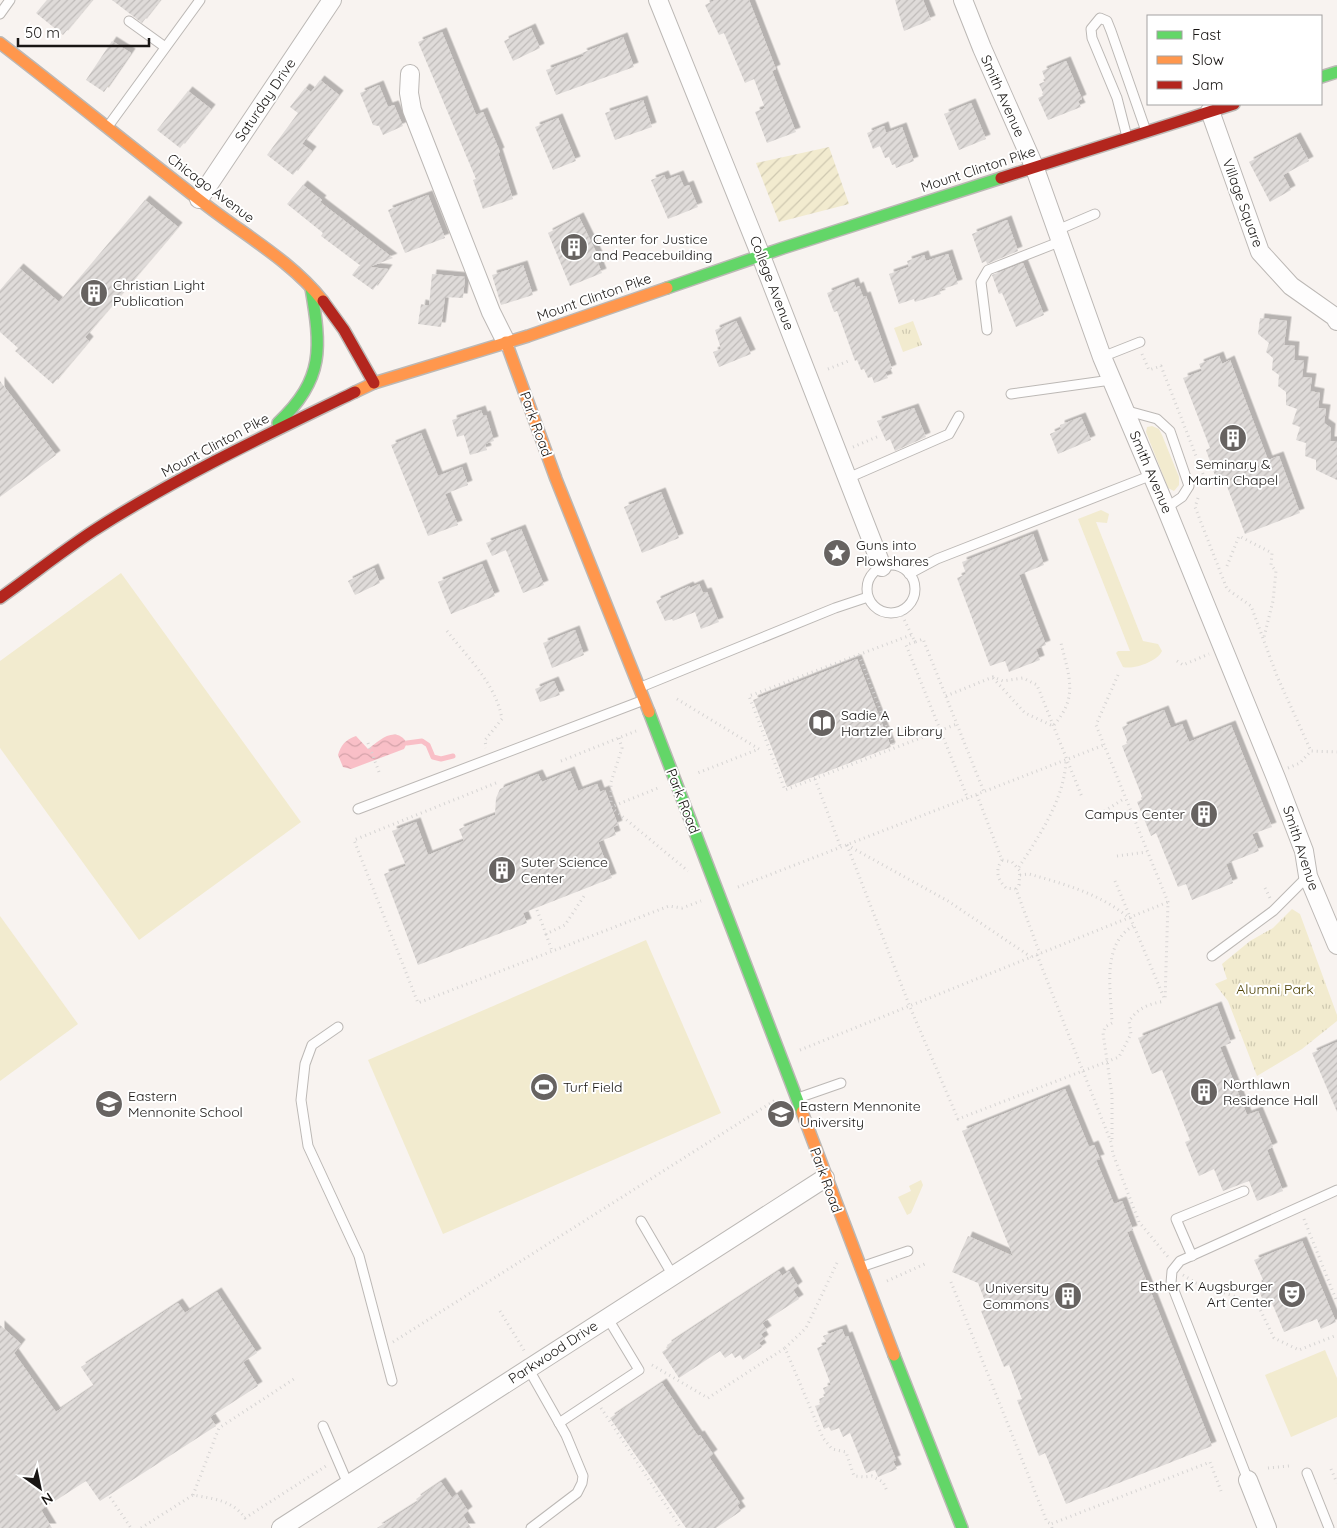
<svg xmlns="http://www.w3.org/2000/svg" width="1337" height="1528" font-family="Quicksand,sans-serif">
  <style>
    .grass { fill: #f2ebcf }
    .park { fill: url(#park-tufts) }
    .garden { fill: url(#garden-furrows) }
    .water { fill: url(#water-waves) }
    .lines { fill: none; stroke-linecap: round; stroke-linejoin: round }
    .stream { stroke: #f9bfc7; stroke-width: 5 }
    .building { fill: url(#building-hatch); filter: url(#shadow) }
    .lane-casing { stroke: #bcb8b5; stroke-width: 11 }
    .street-casing { stroke: #bcb8b5; stroke-width: 20 }
    .fast-casing { stroke: #bcb8b5; stroke-width: 14 }
    .slow-casing { stroke: #bcb8b5; stroke-width: 14 }
    .jam-casing { stroke: #bcb8b5; stroke-width: 14 }
    .path { stroke: #d6d4d3; stroke-width: 3; stroke-dasharray: 1 4; stroke-linecap: butt }
    .lane { stroke: #fefdfd; stroke-width: 9 }
    .street { stroke: #fefdfd; stroke-width: 18 }
    .fast { stroke: #63d668; stroke-width: 11 }
    .slow { stroke: #ff974d; stroke-width: 11 }
    .jam { stroke: #b3261e; stroke-width: 11 }
    .labels { text-anchor: middle; stroke-width: 4; stroke-linejoin: round; paint-order: stroke }
    .street-label { font-size: 14px; fill: #191614; stroke: #fff }
    .poi-label { font-size: 14px; fill: #191614; stroke: #fff; text-anchor: start }
    .park-label { font-size: 14px; fill: #4f4305; stroke: #fff }
  </style>
  <defs>
    <pattern id="park-tufts" width="24" height="20" patternUnits="userSpaceOnUse" patternTransform="scale(1.25)"><rect width="24" height="20" fill="#f2ebcf"/><path d="M3 7l-1-3M5 7V3M7 7l1-3M15 17l-1-3M17 17v-4M19 17l1-3" fill="none" stroke="#cfc9b1"/></pattern>
    <pattern id="garden-furrows" width="10" height="10" patternUnits="userSpaceOnUse" patternTransform="scale(1.25)"><rect width="10" height="10" fill="#f2ebcf"/><path d="M-1 1l2-2M0 10L10 0M9 11l2-2" fill="none" stroke="#cfc9b1"/></pattern>
    <pattern id="water-waves" width="16" height="10" patternUnits="userSpaceOnUse" patternTransform="scale(1.25)"><rect width="16" height="10" fill="#f9bfc7"/><path d="M0 5q4-4 8 0t8 0" fill="none" stroke="#d5a3aa"/></pattern>
    <pattern id="building-hatch" width="6" height="6" patternUnits="userSpaceOnUse" patternTransform="scale(1.25)"><rect width="6" height="6" fill="#dfdbd9"/><path d="M-1 1l2-2M0 6l6-6M5 7l2-2" fill="none" stroke="#bfbbb9"/></pattern>
    <filter id="shadow"><feDropShadow dx="4.5" dy="-4.5" stdDeviation="0" flood-color="#0004"/></filter>
  </defs>
  <rect width="100%" height="100%" fill="#f8f3f0"/>
  <g class="grass">
    <path d="M1152,426L1159,429L1162,435L1179,477V485L1174,491L1168,488L1146,432L1147,427Z"/>
    <path d="M1101,510L1109,514L1107,523L1096,522L1143,641L1158,644L1162,651C1158,661 1134,670 1123,667L1116,653L1118,651H1130L1078,519Z"/>
    <path d="M121,573L301,822L139,940L0,748V661Z"/>
    <path d="M0,916L78,1024L0,1081Z"/>
    <path d="M646,940L721,1113L443,1234L368,1060Z"/>
    <path d="M921,1180L923,1185L911,1213L907,1215L898,1197L911,1191L909,1186Z"/>
    <path d="M1325,1350L1337,1378V1417L1291,1437L1265,1375Z"/>
  </g>
  <g class="park">
    <path d="M913,321L922,345L903,352L894,328Z"/>
    <path d="M1292,909L1300,914L1337,1015V1021L1302,1049L1257,1076L1228,1001L1215,984L1227,979L1222,964L1250,941L1273,928Z"/>
  </g>
  <path class="garden" d="M829,147L849,204L779,222L756,163Z"/>
  <path class="water" d="M356,736L368,749C378,742 395,724 407,743L404,749L351,769L343,767L338,755C341,745 345,740 356,736Z"/>
  <g class="lines">
    <path class="stream" d="M407,743L422,741L428,745L433,757L441,759L453,756"/>
  </g>
  <g class="building">
    <path d="M47,0H92L63,35L36,13Z"/>
    <path d="M112,0H160L142,23Z"/>
    <path d="M715,0H749L776,69L772,71L796,132L767,143L755,112L765,108L754,79L745,83L724,33L719,35L705,5Z"/>
    <path d="M895,0H923L931,20L904,31Z"/>
    <path d="M531,28L540,48L513,61L504,41Z"/>
    <path d="M442,32L476,115L483,112L500,152L498,153L513,199L483,209L473,180L476,179L418,42Z"/>
    <path d="M623,37L634,67L556,95L546,70L584,56L582,53Z"/>
    <path d="M112,41L131,53L104,92L86,80Z"/>
    <path d="M1066,61L1082,99L1078,101L1081,107L1048,120L1038,98L1044,95L1039,84L1046,81L1042,71Z"/>
    <path d="M320,80L339,95L302,144L312,151L293,175L267,155L298,113L290,107L305,88L311,92Z"/>
    <path d="M379,85L388,107L394,105L403,126L383,135L379,126L373,125L360,93Z"/>
    <path d="M188,91L211,109L180,148L157,130Z"/>
    <path d="M643,100L652,127L615,140L605,113Z"/>
    <path d="M971,103L986,139L959,150L944,114Z"/>
    <path d="M558,118L576,161L553,170L535,127Z"/>
    <path d="M884,126L886,133L902,127L914,161L896,168L895,164L892,165L889,157L885,158L880,146L873,149L867,133Z"/>
    <path d="M1296,137L1309,161L1283,175L1291,190L1270,202L1249,162Z"/>
    <path d="M664,175L666,180L679,175L684,187L689,185L698,207L668,219L651,180Z"/>
    <path d="M303,185L322,200L320,202L393,258L369,267L388,269L373,290L352,275L359,266H361L321,236L323,233L287,204Z"/>
    <path d="M428,195L445,238L405,253L388,210Z"/>
    <path d="M145,200L178,227L85,337L89,341L53,384L15,351L18,348L0,332V290L19,268L59,302Z"/>
    <path d="M579,217L601,262L598,263L602,273L570,286L548,233Z"/>
    <path d="M1007,220L1018,251L987,264L986,261L982,263L972,234Z"/>
    <path d="M948,254L958,284L939,290L941,294L915,302L914,299L899,304L889,274L909,267L907,261L924,255L926,261Z"/>
    <path d="M1023,263L1044,315L1016,327L1002,293L999,294L992,275Z"/>
    <path d="M523,265L533,295L501,305L492,275Z"/>
    <path d="M432,274L465,277L463,298L445,297L441,327L418,324L421,304L429,306Z"/>
    <path d="M854,282L856,288L859,286L863,297L866,296L892,369L885,372L888,378L874,383L872,377L868,378L864,369L861,370L857,360L855,361L837,311L834,312L827,293Z"/>
    <path d="M1260,318L1287,321L1284,345L1295,346L1294,360L1304,361L1302,377L1312,378L1310,391L1320,393L1318,408L1326,409L1324,423L1331,428L1330,441H1337V480L1316,470V460L1305,456L1306,443L1296,440L1300,427L1292,424L1297,409L1286,405V392L1278,386L1279,375L1272,370L1273,358L1266,352L1269,343L1258,334Z"/>
    <path d="M736,321L751,354L719,367L713,352L721,349L715,330Z"/>
    <path d="M1219,356L1222,364L1230,360L1268,460L1279,456L1300,513L1245,534L1225,481L1218,484L1206,450L1210,448L1183,378L1202,371L1199,364Z"/>
    <path d="M0,381L56,455L0,497Z"/>
    <path d="M914,408L926,437L895,451L890,439L886,441L877,421Z"/>
    <path d="M481,410L483,416L486,415L494,441L485,444L487,450L470,455L464,435L457,437L452,420Z"/>
    <path d="M1081,417L1091,440L1058,454L1050,434L1061,429L1060,425Z"/>
    <path d="M421,433L438,476L462,467L468,485L445,494L458,525L428,536L391,445Z"/>
    <path d="M661,492L679,538L642,553L624,507Z"/>
    <path d="M521,529L544,585L523,593L506,550L492,556L486,543Z"/>
    <path d="M1033,534L1044,565L1019,575L1046,645L1036,649L1040,660L1009,672L1005,661L990,666L957,578L966,574L962,562Z"/>
    <path d="M482,564L495,596L451,614L438,582Z"/>
    <path d="M374,568L380,583L355,595L348,581Z"/>
    <path d="M699,584L703,593L707,592L719,622L701,629L695,612L673,621L672,619L665,621L656,601L689,586L690,588Z"/>
    <path d="M575,630L584,655L552,668L543,643Z"/>
    <path d="M857,659L891,747L787,787L753,700Z"/>
    <path d="M554,681L560,695L540,702L535,689Z"/>
    <path d="M1164,710L1171,728L1182,724L1189,742L1231,725L1272,827L1252,834L1259,851L1226,864L1233,883L1192,900L1186,884L1178,887L1156,833L1151,836L1137,802L1143,799L1122,746L1128,743L1122,727Z"/>
    <path d="M570,771L578,791L597,784L600,792L605,790L618,825L613,827L616,835L598,842L612,878L523,913L527,923L418,965L384,874L406,866L392,831L416,822L428,855L464,841L459,829L495,815L496,798L500,789L538,774L542,782Z"/>
    <path d="M1217,1006L1231,1043L1220,1047L1247,1115L1258,1111L1273,1147L1267,1150L1283,1191L1257,1201L1249,1181L1223,1191L1214,1169L1199,1176L1185,1142L1190,1140L1162,1070L1152,1074L1138,1038Z"/>
    <path d="M1337,1042V1112L1312,1053Z"/>
    <path d="M1065,1089L1089,1147L1094,1145L1100,1159L1096,1160L1114,1204L1122,1201L1133,1230L1127,1232L1212,1446L1066,1504L1045,1453L1039,1456L1017,1400L1022,1399L1009,1365L1004,1367L981,1311L988,1309L978,1283L952,1272L968,1236L1013,1256L962,1131Z"/>
    <path d="M1302,1241L1336,1322L1321,1329L1317,1319L1284,1332L1272,1303L1265,1306L1257,1285L1264,1282L1254,1260Z"/>
    <path d="M779,1271L782,1276L789,1271L798,1286L793,1290L799,1299L762,1323L767,1330L761,1334L764,1339L759,1343L762,1347L743,1360L740,1355L735,1358L732,1353L725,1358L720,1351L679,1378L662,1352L668,1348L667,1345Z"/>
    <path d="M217,1292L257,1353L243,1362L258,1386L210,1417L216,1426L100,1501L86,1481L41,1510L52,1528H0V1325L21,1344L14,1353L56,1412L94,1386L81,1367L178,1303L185,1313Z"/>
    <path d="M842,1329L845,1337L848,1336L896,1460L893,1461L897,1469L878,1477L875,1470L866,1473L850,1433L843,1437L839,1428L831,1431L829,1427L824,1429L815,1406L821,1404L819,1399L826,1396L823,1388L831,1385L817,1348L827,1344L823,1336Z"/>
    <path d="M662,1383L698,1436L700,1435L706,1444L713,1454L709,1457L740,1503L737,1505L741,1511L716,1528H686L610,1418Z"/>
    <path d="M441,1482L452,1498L457,1494L468,1511L463,1515L471,1528H377L418,1502L416,1499Z"/>
  </g>
  <g class="lines">
    <g class="lane-casing">
      <g id="lane">
        <path d="M0,14L10,0"/>
        <path d="M129,21L165,47"/>
        <path d="M109,125L200,0"/>
        <path d="M1127,137L1117,98L1092,38L1091,29L1100,18L1107,21L1111,31L1146,131"/>
        <path d="M1055,231L1095,214"/>
        <path d="M987,330L981,282L988,270L1059,242"/>
        <path d="M1102,357L1140,342"/>
        <path d="M1011,394L1111,380"/>
        <path d="M1124,410L1157,419L1170,431L1189,486L1182,497L1166,508"/>
        <path d="M848,478L949,434L959,416"/>
        <circle cx="891" cy="589" r="24"/>
        <path d="M909,574L937,559L1152,475"/>
        <path d="M641,687L835,608L868,597"/>
        <path d="M358,809L644,700"/>
        <path d="M1212,956L1273,911L1308,876"/>
        <path d="M338,1027L312,1045L305,1064L301,1100L308,1146L359,1256L392,1381"/>
        <path d="M798,1098L841,1083"/>
        <path d="M641,1221L672,1274"/>
        <path d="M1192,1256L1176,1219L1244,1191"/>
        <path d="M861,1267L908,1251"/>
        <path d="M528,1368L566,1435L583,1476L582,1483L577,1493L531,1528"/>
        <path d="M559,1423L639,1370L607,1317"/>
        <path d="M323,1426L348,1484"/>
        <path d="M1307,1473L1329,1528"/>
        <path d="M1248,1480L1171,1283L1172,1271L1180,1261L1337,1190"/>
      </g>
    </g>
    <g class="street-casing">
      <g id="street">
        <path d="M658,0L761,256L882,567"/>
        <path d="M963,0L982,48L1034,166L1102,357L1166,508L1276,778L1304,851L1308,876L1337,945"/>
        <path d="M410,74L409,93L412,110L491,312L506,342"/>
        <path d="M1210,111L1260,252L1291,286L1335,317L1337,321"/>
        <path d="M199,199L332,0"/>
        <path d="M1248,1480L1267,1528"/>
        <path d="M281,1528L825,1178"/>
      </g>
    </g>
    <g class="fast-casing">
      <g id="fast">
        <path d="M1321,77L1337,72"/>
        <path d="M667,288L783,248L1001,178"/>
        <path d="M278,423C325,379 321,347 311,288"/>
        <path d="M649,712L802,1112"/>
        <path d="M894,1355L962,1528"/>
      </g>
    </g>
    <g class="slow-casing">
      <g id="slow">
        <path d="M0,43C69,96 137,152 206,205C246,236 291,261 323,301"/>
        <path d="M506,342L556,479L649,712"/>
        <path d="M355,392L374,383L528,336L667,288"/>
        <path d="M802,1112L894,1355"/>
      </g>
    </g>
    <g class="jam-casing">
      <g id="jam">
        <path d="M1001,178L1234,104"/>
        <path d="M323,301L344,330L374,383"/>
        <path d="M0,598C31,576 61,552 93,531C175,478 266,435 355,392"/>
      </g>
    </g>
    <g class="path">
      <path d="M1142,354L1149,370L1161,366L1205,479L1202,487"/>
      <path d="M828,369L851,360"/>
      <path d="M853,447L879,436"/>
      <path d="M1198,498L1195,507L1227,589L1251,606L1277,676L1311,751"/>
      <path d="M1227,566L1239,536L1272,553L1271,565L1276,571L1273,601L1264,637"/>
      <path d="M900,611L915,642L923,639L984,792"/>
      <path d="M447,631C468,658 496,684 502,719L485,740L486,748"/>
      <path d="M911,635L749,696L785,790L957,724"/>
      <path d="M915,642L906,645L968,799"/>
      <path d="M859,655L895,748"/>
      <path d="M1177,661L1183,665L1209,654"/>
      <path d="M1118,675L1096,725L1168,902L1165,1001"/>
      <path d="M993,678L1025,713L1053,726C1079,697 1069,677 1061,643"/>
      <path d="M946,696L993,677L1003,681L1023,678L1037,685L1082,797"/>
      <path d="M677,699L759,749L695,774"/>
      <path d="M619,738L622,748L611,782V807L658,788"/>
      <path d="M368,743L379,772"/>
      <path d="M561,761L636,731"/>
      <path d="M1288,768L1300,763L1311,751L1337,752"/>
      <path d="M815,779L841,848"/>
      <path d="M496,783L354,840L418,1003L669,906L682,908L701,901"/>
      <path d="M977,795L1002,860L1012,862L1020,871L1019,885L1016,889L1040,954"/>
      <path d="M611,807L688,871"/>
      <path d="M1100,814L1125,798"/>
      <path d="M847,845L910,1007L958,1119L1119,1057L1131,1034L1129,1021C1139,1007 1149,1004 1165,1001"/>
      <path d="M847,845L948,901L1031,957"/>
      <path d="M1117,856L1147,852"/>
      <path d="M1002,860C995,870 997,879 1006,888L1015,889"/>
      <path d="M1019,867C1039,836 1064,800 1066,761"/>
      <path d="M1020,875L1029,874C1064,884 1101,894 1129,918"/>
      <path d="M1115,881L1165,1000"/>
      <path d="M738,887L1104,745"/>
      <path d="M1265,888L1270,898"/>
      <path d="M537,910L546,934L565,925L586,893"/>
      <path d="M546,934L552,951"/>
      <path d="M1037,955L1111,1142L1113,1154L1139,1222L1168,1257"/>
      <path d="M800,1050L1168,902"/>
      <path d="M1112,1139V1095L1103,1033L1105,1027L1112,1023C1111,990 1101,945 1133,926"/>
      <path d="M1304,1219L1337,1302"/>
      <path d="M837,1263L806,1328L785,1348L823,1438L832,1449L846,1452L854,1476L864,1477L872,1476L883,1482L887,1491"/>
      <path d="M1183,1275L1196,1283L1248,1301L1255,1299L1274,1338L1299,1350L1337,1335"/>
      <path d="M887,1281L927,1263"/>
      <path d="M951,1282L1047,1522L1051,1524"/>
      <path d="M500,1311L525,1352"/>
      <path d="M393,1342L777,1099"/>
      <path d="M652,1365L708,1398L785,1348"/>
      <path d="M601,1408L681,1528"/>
      <path d="M1268,1468L1289,1466"/>
      <path d="M1331,1469L1337,1483"/>
      <path d="M193,1495L219,1428L294,1379"/>
      <path d="M110,1497L131,1528"/>
      <path d="M141,1528L193,1495C214,1499 232,1500 245,1518L326,1466"/>
      <path d="M1052,1528L1051,1524L1210,1462L1221,1491"/>
    </g>
    <use href="#lane" class="lane"/>
    <use href="#street" class="street"/>
    <use href="#fast" class="fast"/>
    <use href="#slow" class="slow"/>
    <use href="#jam" class="jam"/>
  </g>
  <defs>
    <g id="building-disc" transform="scale(1.4375)"><circle r="9.5" fill="#676361" stroke="#fff"/><path d="M-4-6H4V6H1V3H-1V6H-4ZM-2.5-4.3h1.7v1.8h-1.7ZM.8-4.3h1.7v1.8H.8ZM-2.5-1h1.7V.8h-1.7ZM.8-1h1.7V.8H.8Z" fill="#fff"/></g>
    <g id="sight-disc" transform="scale(1.4375)"><circle r="9.5" fill="#676361" stroke="#fff"/><path d="M0-6L1.8-2.2L6-1.7L2.9 1.2L3.7 5.4L0 3.3L-3.7 5.4L-2.9 1.2L-6-1.7L-1.8-2.2Z" fill="#fff"/></g>
    <g id="library-disc" transform="scale(1.4375)"><circle r="9.5" fill="#676361" stroke="#fff"/><path d="M-6-4Q-3-5.5-.7-3.5V5Q-3 3-6 4ZM6-4Q3-5.5 .7-3.5V5Q3 3 6 4Z" fill="#fff"/></g>
    <g id="stadium-disc" transform="scale(1.4375)"><circle r="9.5" fill="#676361" stroke="#fff"/><path d="M0-5a6.5 5 0 1 0 0 10a6.5 5 0 1 0 0-10ZM-3.5-1.8h7v3.6h-7Z" fill="#fff"/></g>
    <g id="school-disc" transform="scale(1.4375)"><circle r="9.5" fill="#676361" stroke="#fff"/><path d="M0-5L7-2L0 1L-7-2ZM-4 1L0 2.5L4 1V4Q0 6-4 4Z" fill="#fff"/></g>
    <g id="university-disc" transform="scale(1.4375)"><circle r="9.5" fill="#676361" stroke="#fff"/><path d="M0-5L7-2L0 1L-7-2ZM-4 1L0 2.5L4 1V4Q0 6-4 4Z" fill="#fff"/></g>
    <g id="theatre-disc" transform="scale(1.4375)"><circle r="9.5" fill="#676361" stroke="#fff"/><path d="M-5-5.5Q0-4 5-5.5V0Q5 5 0 6Q-5 5-5 0ZM-3.3-2.5H-1v1.5H-3.3ZM1-2.5H3.3v1.5H1ZM-2.8 1Q0 5.5 2.8 1Z" fill="#fff"/></g>
  </defs>
  <g fill-rule="evenodd">
    <use href="#building-disc" x="574" y="247"/>
    <use href="#building-disc" x="94" y="293"/>
    <use href="#building-disc" x="1233" y="438"/>
    <use href="#sight-disc" x="837" y="553"/>
    <use href="#library-disc" x="822" y="723"/>
    <use href="#building-disc" x="1204" y="814"/>
    <use href="#building-disc" x="502" y="870"/>
    <use href="#stadium-disc" x="544" y="1087"/>
    <use href="#building-disc" x="1204" y="1092"/>
    <use href="#school-disc" x="109" y="1104"/>
    <use href="#university-disc" x="781" y="1114"/>
    <use href="#theatre-disc" x="1292" y="1294"/>
    <use href="#building-disc" x="1068" y="1296"/>
  </g>
  <g class="labels">
    <g class="street-label">
      <text transform="translate(1003 96) rotate(66)" y="5">Smith Avenue</text>
      <text transform="translate(265 100) rotate(-56)" y="5">Saturday Drive</text>
      <text transform="translate(978 169) rotate(-18)" y="5">Mount Clinton Pike</text>
      <text transform="translate(211 188) rotate(37)" y="5">Chicago Avenue</text>
      <text transform="translate(1243 203) rotate(70)" y="5">Village Square</text>
      <text transform="translate(772 283) rotate(69)" y="5">College Avenue</text>
      <text transform="translate(594 297) rotate(-19)" y="5">Mount Clinton Pike</text>
      <text transform="translate(536 424) rotate(70)" y="5">Park Road</text>
      <text transform="translate(215 445) rotate(-28)" y="5">Mount Clinton Pike</text>
      <text transform="translate(1151 472) rotate(67)" y="5">Smith Avenue</text>
      <text transform="translate(683 801) rotate(69)" y="5">Park Road</text>
      <text transform="translate(1301 848) rotate(72)" y="5">Smith Avenue</text>
      <text transform="translate(826 1180) rotate(70)" y="5">Park Road</text>
      <text transform="translate(553 1352) rotate(-33)" y="5">Parkwood Drive</text>
    </g>
    <g class="poi-label">
      <text x="593" y="244">Center for Justice<tspan x="593" dy="16">and Peacebuilding</tspan></text>
      <text x="113" y="290">Christian Light<tspan x="113" dy="16">Publication</tspan></text>
      <text x="1233" y="469" text-anchor="middle">Seminary &amp;<tspan x="1233" dy="16">Martin Chapel</tspan></text>
      <text x="856" y="550">Guns into<tspan x="856" dy="16">Plowshares</tspan></text>
      <text x="841" y="720">Sadie A<tspan x="841" dy="16">Hartzler Library</tspan></text>
      <text x="1185" y="819" text-anchor="end">Campus Center</text>
      <text x="521" y="867">Suter Science<tspan x="521" dy="16">Center</tspan></text>
      <text x="1223" y="1089">Northlawn<tspan x="1223" dy="16">Residence Hall</tspan></text>
      <text x="563" y="1092">Turf Field</text>
      <text x="128" y="1101">Eastern<tspan x="128" dy="16">Mennonite School</tspan></text>
      <text x="800" y="1111">Eastern Mennonite<tspan x="800" dy="16">University</tspan></text>
      <text x="1273" y="1291" text-anchor="end">Esther K Augsburger<tspan x="1273" dy="16">Art Center</tspan></text>
      <text x="1049" y="1293" text-anchor="end">University<tspan x="1049" dy="16">Commons</tspan></text>
    </g>
    <g class="park-label">
      <text x="1275" y="994">Alumni Park</text>
    </g>
  </g>
  <rect x="1147" y="15" width="175" height="90" fill="#ffffff" stroke="#a3a2a1"/>
  <rect x="1157" y="31" width="25" height="8" fill="#63d668" stroke="#a3a2a1"/>
  <text x="1192" y="40" font-size="15" fill="#191614">Fast</text>
  <rect x="1157" y="56" width="25" height="8" fill="#ff974d" stroke="#a3a2a1"/>
  <text x="1192" y="65" font-size="15" fill="#191614">Slow</text>
  <rect x="1157" y="81" width="25" height="8" fill="#b3261e" stroke="#a3a2a1"/>
  <text x="1192" y="90" font-size="15" fill="#191614">Jam</text>
  <g transform="translate(40 1488) rotate(147)" stroke="#ffffff" stroke-width="4" paint-order="stroke">
  <path d="M0-4L9 19L0 12L-9 19Z" fill="#191614"/>
  <text y="-8" font-size="14" font-weight="bold" text-anchor="middle" fill="#191614">N</text>
  </g>
  <path d="M18 38v8h131v-8" fill="none" stroke="#191614" stroke-width="2.5"/>
  <text x="25" y="38" font-size="15" fill="#191614" stroke="#ffffff" stroke-width="4" paint-order="stroke">50 m</text>
</svg>
